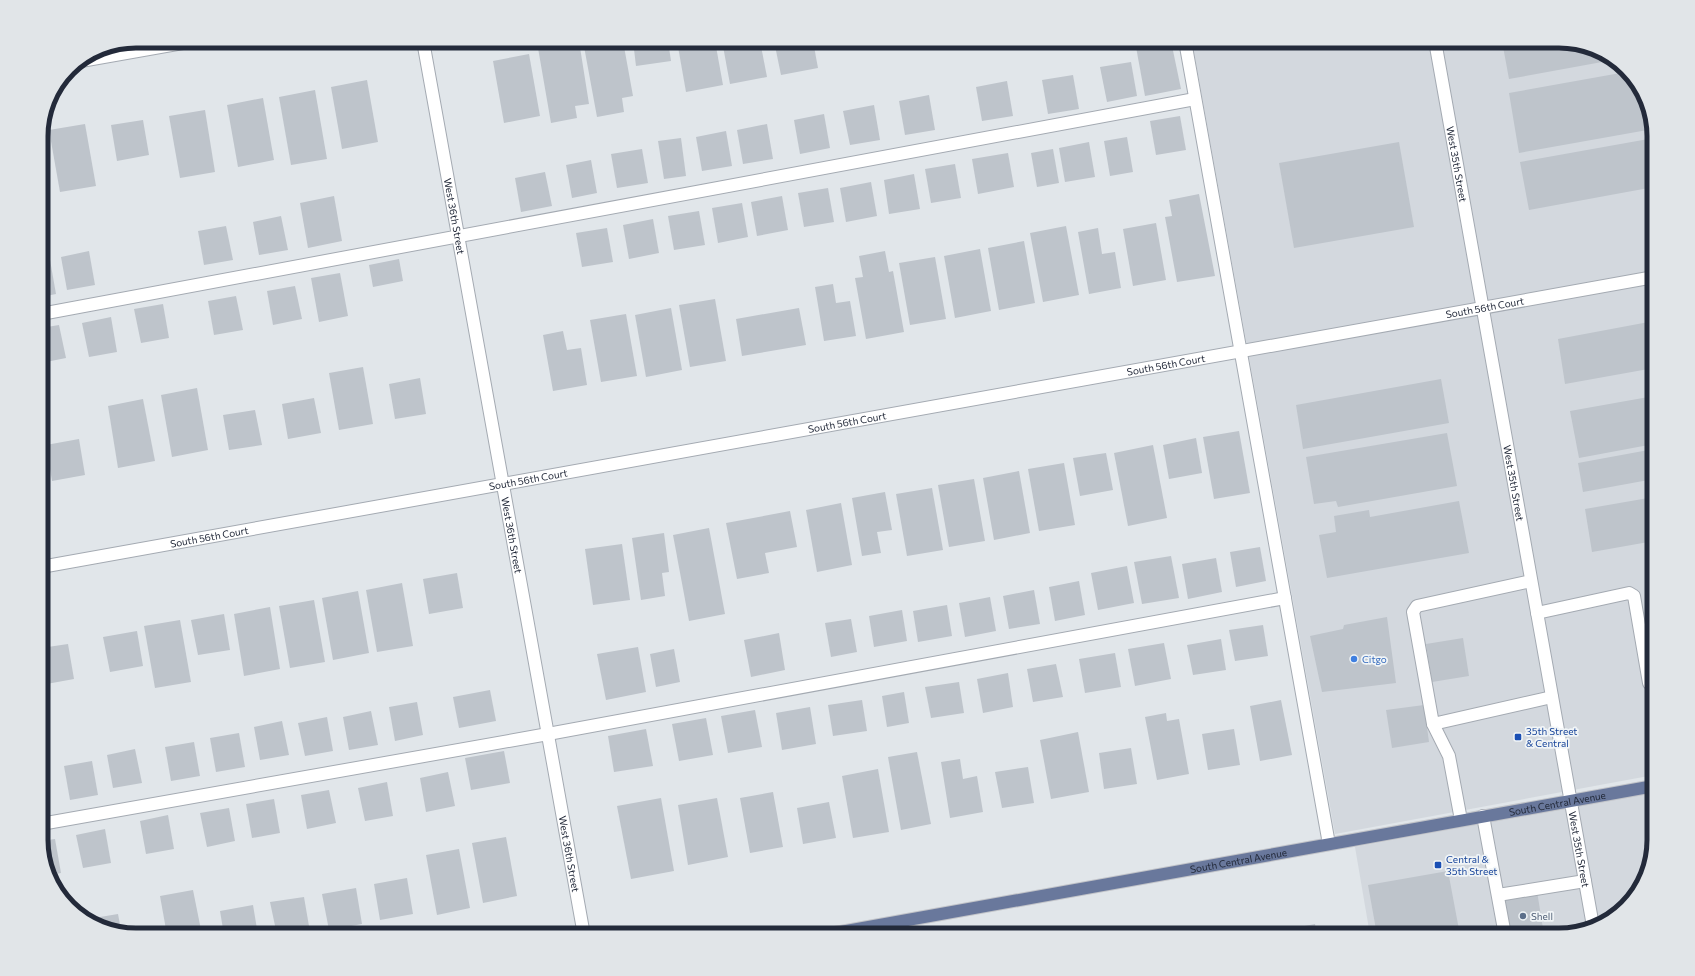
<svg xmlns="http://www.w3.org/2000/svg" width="1695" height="976" font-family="Commissioner,sans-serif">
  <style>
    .built { fill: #d3d8de }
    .building { fill: #bec4cb }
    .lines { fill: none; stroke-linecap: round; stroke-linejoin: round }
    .minor-casing { stroke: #a4aab2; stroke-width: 14 }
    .major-casing { stroke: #c1c3c8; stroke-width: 14 }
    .minor { stroke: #fff; stroke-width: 12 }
    .major { stroke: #69789c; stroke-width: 12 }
    .shop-dot { fill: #3f7fe0; stroke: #f1f5f7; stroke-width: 1.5 }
    .transit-dot { fill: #1a4fb4; stroke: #f1f5f7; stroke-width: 1.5 }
    .service-dot { fill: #5c6f8a; stroke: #f1f5f7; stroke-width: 1.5 }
    .labels { text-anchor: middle; stroke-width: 3.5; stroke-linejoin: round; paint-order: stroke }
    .street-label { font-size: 10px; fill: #232a3a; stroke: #f1f5f7 }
    .shop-label { font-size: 10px; fill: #366cbe; stroke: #f1f5f7; text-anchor: start }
    .transit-label { font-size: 10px; fill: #164399; stroke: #f1f5f7; text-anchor: start }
    .service-label { font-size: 10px; fill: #4e5e75; stroke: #f1f5f7; text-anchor: start }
    .rim { fill: none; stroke: #232a3a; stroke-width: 5 }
  </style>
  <rect width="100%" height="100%" fill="#e1e6ea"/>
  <g class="built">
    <path d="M1192,41H1559L1606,54L1638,83L1654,130V775L1335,834Z"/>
    <path d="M1654,792V840L1641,887L1607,922L1559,935H1370L1355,847Z"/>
  </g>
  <g class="building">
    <path d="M579,41L589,104L575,106L577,118L551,123L538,48Z"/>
    <path d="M583,41H623L633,96L622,98L624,112L597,117Z"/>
    <path d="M633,41H668L671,61L636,66Z"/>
    <path d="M677,41H715L723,85L686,92Z"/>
    <path d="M722,41H760L767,77L730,84Z"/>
    <path d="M774,41H813L818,68L781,75Z"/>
    <path d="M836,41H867V42L838,47Z"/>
    <path d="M1171,41L1181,89L1145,96L1136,47Z"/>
    <path d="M1502,41H1559L1606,54L1613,60L1509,79Z"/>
    <path d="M529,54L540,116L504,123L493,61Z"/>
    <path d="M1131,62L1137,96L1107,102L1100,67Z"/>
    <path d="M1626,72L1638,83L1653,129L1519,153L1509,93Z"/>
    <path d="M1073,75L1079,109L1048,114L1042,80Z"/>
    <path d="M367,80L378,142L342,149L331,87Z"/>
    <path d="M1007,81L1013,116L982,121L976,87Z"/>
    <path d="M315,90L327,159L291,165L279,97Z"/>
    <path d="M929,95L935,130L905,135L899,101Z"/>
    <path d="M263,98L274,160L238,167L227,105Z"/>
    <path d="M874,105L880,140L850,145L843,111Z"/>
    <path d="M205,110L215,172L180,178L169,116Z"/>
    <path d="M824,114L830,148L800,154L794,120Z"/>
    <path d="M1180,116L1186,150L1156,155L1150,121Z"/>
    <path d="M143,120L149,155L117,161L111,125Z"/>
    <path d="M85,124L96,186L60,192L49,130Z"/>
    <path d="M767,124L773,159L743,164L737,130Z"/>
    <path d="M726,131L732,166L702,171L696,137Z"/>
    <path d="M1127,137L1133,172L1110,176L1104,141Z"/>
    <path d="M681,138L686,176L664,179L658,141Z"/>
    <path d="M1654,138V187L1529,210L1520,162Z"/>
    <path d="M1089,142L1095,177L1065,182L1059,148Z"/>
    <path d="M1399,142L1414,227L1294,248L1279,163Z"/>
    <path d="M642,149L648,183L617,188L611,154Z"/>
    <path d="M1053,149L1059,183L1037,187L1031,153Z"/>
    <path d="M1008,153L1014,187L978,194L972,159Z"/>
    <path d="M591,160L597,193L572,198L566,165Z"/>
    <path d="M955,164L961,198L931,203L925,169Z"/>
    <path d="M545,172L552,206L521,212L515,178Z"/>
    <path d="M914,174L920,209L889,214L884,180Z"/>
    <path d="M871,182L877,216L846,222L840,188Z"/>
    <path d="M828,188L834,222L804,227L798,193Z"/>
    <path d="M1199,194L1215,276L1177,282L1165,217L1172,216L1169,200Z"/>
    <path d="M334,196L342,241L308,248L300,203Z"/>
    <path d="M782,196L788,230L757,236L751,202Z"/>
    <path d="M742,203L748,237L718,243L712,208Z"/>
    <path d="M699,211L705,245L674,250L668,216Z"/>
    <path d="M281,216L288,250L259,255L253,222Z"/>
    <path d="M653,219L659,253L629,259L623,225Z"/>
    <path d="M1156,223L1166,280L1133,286L1123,229Z"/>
    <path d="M226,226L233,260L204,265L198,231Z"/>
    <path d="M1066,226L1079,295L1043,302L1030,233Z"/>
    <path d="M607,228L613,262L582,267L576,233Z"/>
    <path d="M1098,228L1102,254L1115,252L1121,288L1089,294L1078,232Z"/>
    <path d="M1024,241L1035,303L999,310L988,248Z"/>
    <path d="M980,249L991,311L955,318L944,256Z"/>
    <path d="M89,251L95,285L67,290L61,257Z"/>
    <path d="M885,251L889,272L893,271L904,332L866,339L855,278L863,277L859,256Z"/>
    <path d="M935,257L946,319L910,325L899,263Z"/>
    <path d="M399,259L403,281L373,287L369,265Z"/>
    <path d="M50,260L56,294L41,297V262Z"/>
    <path d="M340,273L348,316L319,322L311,278Z"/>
    <path d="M833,284L836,303L850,301L856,336L824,341L815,287Z"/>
    <path d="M295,286L302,319L273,325L267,291Z"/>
    <path d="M236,296L243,330L214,335L208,301Z"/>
    <path d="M715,299L726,361L690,367L679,305Z"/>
    <path d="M163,304L169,338L141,343L134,309Z"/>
    <path d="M671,308L682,370L646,377L635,315Z"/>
    <path d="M799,308L806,345L742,356L736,319Z"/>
    <path d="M626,314L637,376L601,382L590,320Z"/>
    <path d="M111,317L117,352L89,357L82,323Z"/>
    <path d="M1654,321V368L1565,384L1558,339Z"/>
    <path d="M59,325L66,358L41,363V328Z"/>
    <path d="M563,331L567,350L581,348L587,385L553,391L543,335Z"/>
    <path d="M363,367L373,424L339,430L329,373Z"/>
    <path d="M420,378L426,414L395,419L389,384Z"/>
    <path d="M1441,379L1449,423L1303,449L1296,405Z"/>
    <path d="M197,388L208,450L172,457L161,395Z"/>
    <path d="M1654,396V444L1579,458L1570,411Z"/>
    <path d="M314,398L321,433L288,439L282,404Z"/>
    <path d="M143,399L155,461L118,468L108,406Z"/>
    <path d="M255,410L262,445L229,450L223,415Z"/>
    <path d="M1239,431L1250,493L1214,499L1203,437Z"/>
    <path d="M1447,433L1457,486L1338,507L1336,501L1314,504L1306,457Z"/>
    <path d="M1196,438L1202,473L1169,479L1163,445Z"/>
    <path d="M79,439L85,475L52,481L46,445Z"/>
    <path d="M1153,445L1167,518L1128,526L1114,453Z"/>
    <path d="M1654,449V479L1583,492L1578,463Z"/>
    <path d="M1106,453L1113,490L1080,496L1073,458Z"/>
    <path d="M1064,463L1075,525L1039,531L1028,469Z"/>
    <path d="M1019,471L1030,533L994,540L983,478Z"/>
    <path d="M974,479L985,541L949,547L938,485Z"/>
    <path d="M932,488L943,550L907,556L896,494Z"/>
    <path d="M885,492L892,530L877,532L881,553L862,556L852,498Z"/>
    <path d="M1654,497V541L1592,552L1585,509Z"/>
    <path d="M1459,501L1469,553L1327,578L1319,535L1336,532L1334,516L1369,510L1370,517Z"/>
    <path d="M841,503L852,565L817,572L806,510Z"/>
    <path d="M790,511L797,547L765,553L769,573L737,579L726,523Z"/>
    <path d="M709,528L725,614L689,621L673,535Z"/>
    <path d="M664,533L669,572L662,573L665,596L641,600L632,538Z"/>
    <path d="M622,544L630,600L593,605L585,549Z"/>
    <path d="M1260,547L1266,581L1236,587L1230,552Z"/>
    <path d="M1171,556L1179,598L1142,604L1134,562Z"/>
    <path d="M1216,558L1222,592L1188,599L1182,564Z"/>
    <path d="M1127,566L1134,603L1098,610L1091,573Z"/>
    <path d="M457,573L463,608L429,614L423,579Z"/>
    <path d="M1079,581L1085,615L1055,621L1049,587Z"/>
    <path d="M402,583L413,646L377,652L366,590Z"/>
    <path d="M1034,590L1040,624L1009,629L1003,596Z"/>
    <path d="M358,591L369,653L333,660L322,598Z"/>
    <path d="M990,597L996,631L965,637L959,603Z"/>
    <path d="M314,600L325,662L290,668L279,606Z"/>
    <path d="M947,605L952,636L918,642L913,611Z"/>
    <path d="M270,607L280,669L244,676L234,614Z"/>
    <path d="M902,610L907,641L874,647L869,616Z"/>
    <path d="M224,614L230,650L198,655L191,620Z"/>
    <path d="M1387,617L1396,683L1322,692L1310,636L1343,629L1344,625Z"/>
    <path d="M851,619L857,652L831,657L825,623Z"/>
    <path d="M180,620L191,682L155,688L144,626Z"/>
    <path d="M1263,625L1268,656L1235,661L1229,630Z"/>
    <path d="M137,631L143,666L110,672L103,637Z"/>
    <path d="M779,633L785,670L751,677L744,640Z"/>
    <path d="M1463,638L1469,676L1432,682L1426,644Z"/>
    <path d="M1221,639L1226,670L1193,675L1187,645Z"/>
    <path d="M1164,643L1171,679L1135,686L1128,649Z"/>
    <path d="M68,644L74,679L41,685V648Z"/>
    <path d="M638,647L646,692L606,700L597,654Z"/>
    <path d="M674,649L680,682L656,687L650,654Z"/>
    <path d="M1115,653L1121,687L1085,693L1079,659Z"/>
    <path d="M1056,664L1063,697L1033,702L1027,669Z"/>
    <path d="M1008,673L1013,707L983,713L977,679Z"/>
    <path d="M959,682L964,713L931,718L925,687Z"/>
    <path d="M490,690L496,721L459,728L453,697Z"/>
    <path d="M904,692L909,723L887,727L882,696Z"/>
    <path d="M862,700L867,731L833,736L828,705Z"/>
    <path d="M1281,700L1292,755L1260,761L1250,706Z"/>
    <path d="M417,702L423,735L395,741L389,707Z"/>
    <path d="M1424,705L1429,742L1392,748L1386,710Z"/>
    <path d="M810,707L816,744L782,750L776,713Z"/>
    <path d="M755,710L762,747L728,753L721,716Z"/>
    <path d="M371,711L378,745L349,750L343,717Z"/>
    <path d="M1166,713L1167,721L1179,719L1189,774L1157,780L1145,717Z"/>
    <path d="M327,717L333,751L305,756L298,723Z"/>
    <path d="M706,718L713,755L679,761L672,724Z"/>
    <path d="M282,721L289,755L260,760L254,727Z"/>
    <path d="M646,729L653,766L614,772L608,736Z"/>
    <path d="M1234,729L1240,765L1208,770L1202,734Z"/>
    <path d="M1078,732L1089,792L1051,799L1040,740Z"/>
    <path d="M239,733L245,767L216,772L210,738Z"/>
    <path d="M194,742L200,776L171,781L165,747Z"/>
    <path d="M1131,748L1137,784L1104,789L1099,753Z"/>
    <path d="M135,749L142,783L113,788L107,755Z"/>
    <path d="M504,751L510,783L471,790L465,758Z"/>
    <path d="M917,752L931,824L901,830L888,757Z"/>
    <path d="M960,759L963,779L977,776L983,812L950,818L941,762Z"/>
    <path d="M92,761L98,795L70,800L64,766Z"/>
    <path d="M1028,767L1034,803L1002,808L995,772Z"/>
    <path d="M878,769L889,832L853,838L842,776Z"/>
    <path d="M448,772L455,806L426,812L420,778Z"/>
    <path d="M387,782L393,816L365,821L358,788Z"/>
    <path d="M329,790L336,823L307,829L301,795Z"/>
    <path d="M773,792L783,847L750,853L740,798Z"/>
    <path d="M661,798L674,871L631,879L617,806Z"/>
    <path d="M717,798L728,857L688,865L678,805Z"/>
    <path d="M274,799L280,833L252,838L246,804Z"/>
    <path d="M829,802L836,838L803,844L797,808Z"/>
    <path d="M229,808L235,841L207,847L200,813Z"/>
    <path d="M168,815L174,849L146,854L140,821Z"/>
    <path d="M105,829L111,863L83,868L76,835Z"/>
    <path d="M506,837L517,896L483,903L472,843Z"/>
    <path d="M55,839L61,873L50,875L41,841Z"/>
    <path d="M1653,843L1647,865L1644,845Z"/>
    <path d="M459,849L470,908L437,915L426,855Z"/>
    <path d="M1448,871L1460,935H1377L1368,885Z"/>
    <path d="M407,878L413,914L380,920L374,884Z"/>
    <path d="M356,888L362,924L329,930L322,894Z"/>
    <path d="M193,890L202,935H167L160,896Z"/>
    <path d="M1537,891L1544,935H1508L1502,897Z"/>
    <path d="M304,897L310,932L294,935H277L270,902Z"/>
    <path d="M253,905L258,935H224L220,911Z"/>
    <path d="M118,914L121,930L136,927L137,935L101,926L100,917Z"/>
    <path d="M1315,924L1317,935H1280L1279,931Z"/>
    <path d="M1365,927L1366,935H1327V934Z"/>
    <path d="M1273,932V935H1258V934Z"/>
  </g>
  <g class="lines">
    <g class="minor-casing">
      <g id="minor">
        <path id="s1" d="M423,41L584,935"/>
        <path d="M1185,41L1329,844"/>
        <path id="s2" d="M1435,41L1593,926"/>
        <path d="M81,61L194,41"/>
        <path d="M41,314L1195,99"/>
        <path id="s3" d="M41,567L1654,277"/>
        <path d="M1531,581L1417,606L1413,612L1433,724L1552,697"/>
        <path d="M1537,613L1629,593L1634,596L1649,683L1654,685"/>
        <path d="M1433,724L1449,756L1461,820"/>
        <path d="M1483,816L1505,935"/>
        <path d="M41,824L548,734L1285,598"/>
        <path d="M1498,895L1585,881"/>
      </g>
    </g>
    <g class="major-casing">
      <g id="major">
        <path id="s4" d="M824,935L1654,786"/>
      </g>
    </g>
    <use href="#minor" class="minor"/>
    <use href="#major" class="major"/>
  </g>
  <circle class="shop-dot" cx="1354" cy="659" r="4"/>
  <g class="transit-dot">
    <rect x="1514" y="733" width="8" height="8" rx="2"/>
    <rect x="1434" y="861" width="8" height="8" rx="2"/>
  </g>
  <circle class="service-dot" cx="1523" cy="916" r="4"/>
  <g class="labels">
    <g class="street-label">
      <text dy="4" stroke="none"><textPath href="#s2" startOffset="125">West 35th Street</textPath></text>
      <text dy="4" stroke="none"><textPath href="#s1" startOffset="178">West 36th Street</textPath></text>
      <text dy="4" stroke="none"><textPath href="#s3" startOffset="1467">South 56th Court</textPath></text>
      <text dy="4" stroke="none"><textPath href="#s3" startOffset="1143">South 56th Court</textPath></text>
      <text dy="4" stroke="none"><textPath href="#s3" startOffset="819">South 56th Court</textPath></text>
      <text dy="4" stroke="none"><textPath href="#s3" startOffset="495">South 56th Court</textPath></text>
      <text dy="4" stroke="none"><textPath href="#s2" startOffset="449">West 35th Street</textPath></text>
      <text dy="4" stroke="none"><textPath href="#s1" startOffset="502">West 36th Street</textPath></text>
      <text dy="4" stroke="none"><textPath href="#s3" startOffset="171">South 56th Court</textPath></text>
      <text dy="4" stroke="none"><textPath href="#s4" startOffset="745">South Central Avenue</textPath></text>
      <text dy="4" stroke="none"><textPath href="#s2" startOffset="821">West 35th Street</textPath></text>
      <text dy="4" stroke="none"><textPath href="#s1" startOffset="826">West 36th Street</textPath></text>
      <text dy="4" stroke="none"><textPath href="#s4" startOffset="421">South Central Avenue</textPath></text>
    </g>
    <g class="shop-label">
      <text x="1362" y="663">Citgo</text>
    </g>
    <g class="transit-label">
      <text x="1526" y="735">35th Street<tspan x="1526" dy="12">&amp; Central</tspan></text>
      <text x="1446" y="863">Central &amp;<tspan x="1446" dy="12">35th Street</tspan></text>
    </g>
    <g class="service-label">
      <text x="1531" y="920">Shell</text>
    </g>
  </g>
  <path d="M0 0H1695V976H0ZM136 48H1559A88 88 0 0 1 1647 136V840A88 88 0 0 1 1559 928H136A88 88 0 0 1 48 840V136A88 88 0 0 1 136 48Z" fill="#e1e5e8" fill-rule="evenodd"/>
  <path class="rim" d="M136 48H1559A88 88 0 0 1 1647 136V840A88 88 0 0 1 1559 928H136A88 88 0 0 1 48 840V136A88 88 0 0 1 136 48Z"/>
</svg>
